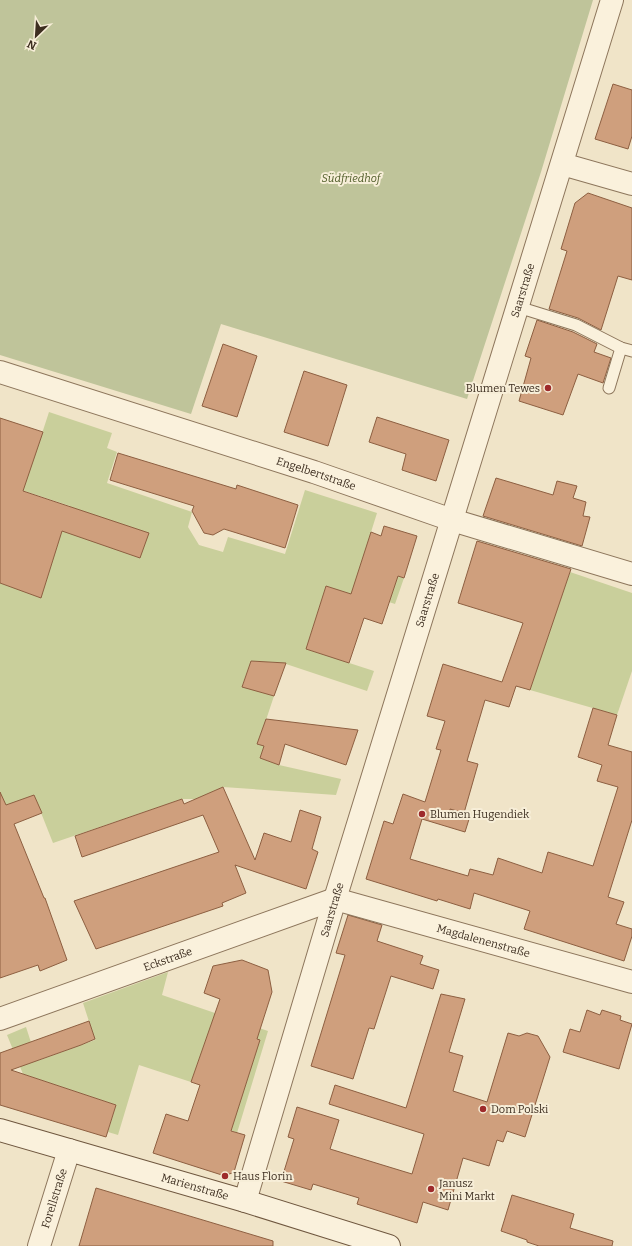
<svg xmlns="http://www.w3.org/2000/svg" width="632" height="1246" font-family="Bitter,serif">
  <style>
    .green { fill: #c9cf9b }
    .cemetery { fill: #bfc49a }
    .building { fill: #cf9f7d; stroke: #8d5f41 }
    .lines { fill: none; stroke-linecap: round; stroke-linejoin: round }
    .lane-casing { stroke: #8d765c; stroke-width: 13 }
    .street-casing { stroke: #8d765c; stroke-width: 24 }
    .secondary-casing { stroke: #6f573f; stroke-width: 24 }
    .lane { stroke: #faf1dc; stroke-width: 11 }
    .street { stroke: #faf1dc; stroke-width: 22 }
    .secondary { stroke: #faf1dc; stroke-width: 22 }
    .poi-dot { fill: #9e2a2b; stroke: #f7eed8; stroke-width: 1.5 }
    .labels { text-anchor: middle; stroke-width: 4; stroke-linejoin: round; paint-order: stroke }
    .park-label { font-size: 11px; font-style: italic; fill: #4d5a26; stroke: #f7eed8 }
    .street-label { font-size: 11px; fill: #3d2e20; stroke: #f7eed8 }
    .poi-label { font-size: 11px; fill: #3d2e20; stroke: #f7eed8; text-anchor: start }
  </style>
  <rect width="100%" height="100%" fill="#f0e4c8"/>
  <g class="green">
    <path d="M49,412L112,433L107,448L117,452L107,483L192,512L188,527L199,545L223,552L228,537L285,554L305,490L377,513L361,564L404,578L395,604L362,593L361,598L326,586L306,649L374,671L367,691L283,663L251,661L242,686L274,696L258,744L264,746L260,758L279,765L341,779L336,795L223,787L196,799H182L53,843L34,795L0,808V583L41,597L70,506L0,483L19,460L32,464Z"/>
    <path d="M570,572L632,593V671L617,715L530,690Z"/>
    <path d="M168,972L162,995L268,1031L237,1133L231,1130L260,1040L249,1036L247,1045L209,1031L191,1082L139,1065L118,1135L108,1132L116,1105L23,1074L7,1035L26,1027L37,1061L95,1040L83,1003Z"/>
  </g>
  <path class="cemetery" d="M0,0H593L541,172L467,399L221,324L191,414L0,355Z"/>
  <g class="building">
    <path d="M613,84L632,90V136L628,149L595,139Z"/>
    <path d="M588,193L632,208V280L618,276L601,330L578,318L549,309L567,251L561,249L575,203Z"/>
    <path d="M537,320L573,332L597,344L594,352L611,358L603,383L578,374L563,415L519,401L531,358L525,356Z"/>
    <path d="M223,344L257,356L237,417L202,406Z"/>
    <path d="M304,371L347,385L328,446L284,432Z"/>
    <path d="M377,417L449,440L436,481L402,470L406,454L369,442Z"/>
    <path d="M0,418L43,432L23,491L149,533L140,558L62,531L41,598L0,583Z"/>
    <path d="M118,453L236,489L237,485L298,505L285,548L224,529L213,535L204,533L192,511L194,506L110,480Z"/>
    <path d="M496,478L553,495L557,481L577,486L573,498L586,502L583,516L590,517L582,546L483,516Z"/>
    <path d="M384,526L417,536L404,578L398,576L382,624L364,618L349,663L306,649L326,586L351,594L371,532L381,536Z"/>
    <path d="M477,541L571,569L530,690L516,686L509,707L485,700L467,761L478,764L464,813L450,809V810L470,816L465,832L422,819L410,859L468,876L470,869L493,875L498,858L542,873L548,852L593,866L618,787L597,781L602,765L578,757L593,708L617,715L608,745L632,752V820L608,897L624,902L616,924L632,929V936L624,961L524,929L530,911L474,893L470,909L438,899L437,901L366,879L384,821L393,824L403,794L425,802L441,750L436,749L445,721L427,716L443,664L502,682L523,623L458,603Z"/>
    <path d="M251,661L286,663L274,696L242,687Z"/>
    <path d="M266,719L358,730L346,765L285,744L279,765L260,758L264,746L257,744Z"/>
    <path d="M223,787L255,860L264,833L291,842L300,810L321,817L312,849L318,852L306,889L235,865L246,893L222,903L223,906L96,949L74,901L219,852L203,815L82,857L75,836L182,799L184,804Z"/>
    <path d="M0,792L6,805L34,795L42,813L14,824L44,898H45L67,960L40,971L38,965L0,978Z"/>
    <path d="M348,915L382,925L377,941L423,956L420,964L439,970L433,989L391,976L374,1029L369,1028L353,1079L311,1066L345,955L336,953Z"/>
    <path d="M242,960L268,970L272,992L257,1039L260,1040L231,1131L245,1135L234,1172L225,1176L153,1153L166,1114L188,1121L200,1085L191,1082L220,999L204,993L213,966Z"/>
    <path d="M441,994L465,999L449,1052L463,1056L453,1091L487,1102L508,1033L519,1036L527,1033L538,1036L550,1057L525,1137L507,1131L503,1142L497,1140L489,1166L463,1158L448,1210L423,1202L417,1223L357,1204L359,1198L313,1184L311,1190L281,1181L294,1139L288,1137L297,1107L339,1120L330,1149L412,1174L424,1134L329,1104L335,1085L406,1108Z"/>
    <path d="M587,1010L600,1015L602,1010L621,1016L620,1020L632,1024L619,1069L563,1052L570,1029L580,1032Z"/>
    <path d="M89,1021L95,1039L81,1045L11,1070L116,1105L106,1137L0,1105V1053Z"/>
    <path d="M96,1188L273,1241V1246H79Z"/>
    <path d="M512,1195L574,1214L570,1228L613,1241L612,1246H539L527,1242V1240L501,1231Z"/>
  </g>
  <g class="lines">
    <g class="lane-casing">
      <g id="lane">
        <path d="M518,307L576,325L621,348L632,351"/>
        <path d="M609,388L621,348"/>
      </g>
    </g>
    <g class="street-casing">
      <g id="street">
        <path d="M562,164L632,184"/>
        <path id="s1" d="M0,372L314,472L452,520L632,574"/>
        <path id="s2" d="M0,1019L335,899L632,982"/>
        <path id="s3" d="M245,1201L335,899L612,0"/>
        <path id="s4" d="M39,1246L69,1150"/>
      </g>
    </g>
    <g class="secondary-casing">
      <g id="secondary">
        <path id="s5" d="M0,1130L245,1201L389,1246"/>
      </g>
    </g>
    <use href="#lane" class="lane"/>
    <use href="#street" class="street"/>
    <use href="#secondary" class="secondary"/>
  </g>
  <g class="poi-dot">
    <circle cx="548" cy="388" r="4"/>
    <circle cx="422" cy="814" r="4"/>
    <circle cx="483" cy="1109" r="4"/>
    <circle cx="225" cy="1176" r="4"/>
    <circle cx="431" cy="1189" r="4"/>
  </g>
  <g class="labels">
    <g class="park-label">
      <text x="351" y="182">Südfriedhof</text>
    </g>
    <g class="street-label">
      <text dy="4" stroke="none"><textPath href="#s3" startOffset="952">Saarstraße</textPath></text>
      <text dy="4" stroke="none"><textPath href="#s1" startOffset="332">Engelbertstraße</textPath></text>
      <text dy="4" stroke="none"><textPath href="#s3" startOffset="628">Saarstraße</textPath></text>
      <text dy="4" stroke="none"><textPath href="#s3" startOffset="304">Saarstraße</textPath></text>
      <text dy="4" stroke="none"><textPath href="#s2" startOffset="510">Magdalenenstraße</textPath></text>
      <text dy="4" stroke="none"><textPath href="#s2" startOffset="178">Eckstraße</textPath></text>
      <text dy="4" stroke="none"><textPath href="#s5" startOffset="203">Marienstraße</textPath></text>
      <text dy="4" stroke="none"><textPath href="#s4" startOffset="50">Forellstraße</textPath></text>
    </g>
    <g class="poi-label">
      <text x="540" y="392" text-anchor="end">Blumen Tewes</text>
      <text x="430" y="818">Blumen Hugendiek</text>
      <text x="491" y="1113">Dom Polski</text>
      <text x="233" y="1180">Haus Florin</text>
      <text x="439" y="1187">Janusz<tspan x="439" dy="13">Mini Markt</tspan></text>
    </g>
  </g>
  <g transform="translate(36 36) rotate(205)" stroke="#f7eed8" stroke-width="3" paint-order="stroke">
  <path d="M0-3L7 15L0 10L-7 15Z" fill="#3d2e20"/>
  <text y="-6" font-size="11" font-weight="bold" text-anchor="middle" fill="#3d2e20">N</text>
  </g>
</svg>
